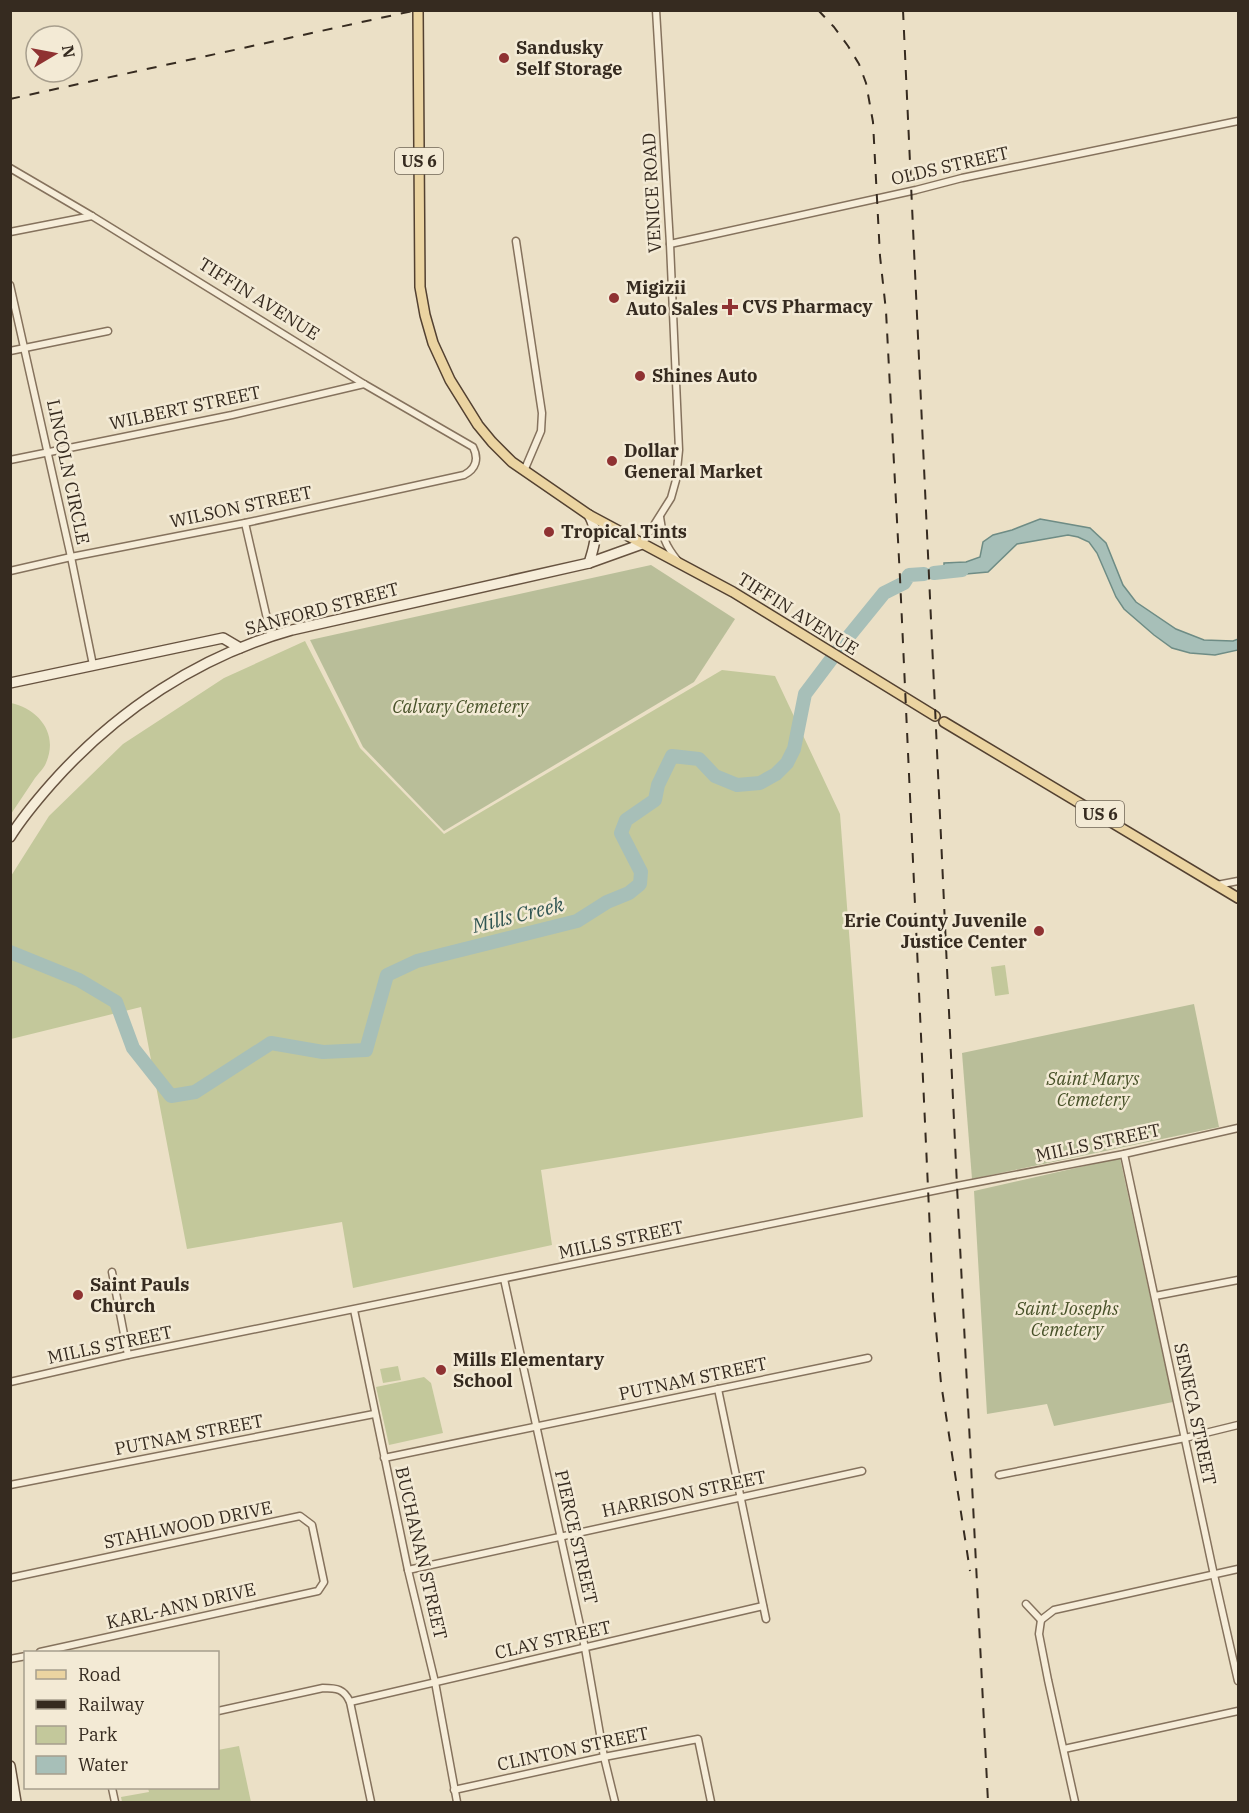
<svg xmlns="http://www.w3.org/2000/svg" width="1249" height="1813" font-family="'IBM Plex Serif',serif">
  <style>
    .green { fill: #c3c89b }
    .cemetery { fill: #b9be99 }
    .water { fill: #a7bfb8; stroke: #6e8c85; stroke-width: 1.5 }
    .lines { fill: none; stroke-linecap: round; stroke-linejoin: round }
    .river { stroke: #a7bfb8; stroke-width: 14 }
    .street-casing { stroke: #85725d; stroke-width: 9 }
    .secondary-casing { stroke: #675340; stroke-width: 12 }
    .primary-casing { stroke: #534131; stroke-width: 12 }
    .street { stroke: #f6edd9; stroke-width: 6 }
    .secondary { stroke: #f6edd9; stroke-width: 9 }
    .primary { stroke: #ebd4a1; stroke-width: 9 }
    .rail { stroke: #362b20; stroke-width: 2; stroke-dasharray: 10 10; stroke-linecap: butt }
    .poi-dot { fill: #8f3232; stroke: #f3ead5; stroke-width: 2 }
    .labels { text-anchor: middle; stroke-width: 5; stroke-linejoin: round; paint-order: stroke }
    .shield { fill: #f3ead5; stroke: #6f6456; stroke-width: 1.5 }
    .shield-label { font-size: 16px; font-weight: bold; fill: #362b20 }
    .poi-label { font-size: 18px; font-weight: bold; fill: #362b20; stroke: #f3ead5; text-anchor: start }
    .street-label { font-size: 18px; fill: #362b20; stroke: #f3ead5 }
    .park-label { font-size: 18px; font-style: italic; fill: #475128; stroke: #f3ead5 }
    .water-label { font-size: 20px; font-style: italic; fill: #305552; stroke: #f3ead5 }
  </style>
  <rect width="100%" height="100%" fill="#ebe0c6"/>
  <g class="green">
    <path d="M305,641L360,748L444,834L722,670L775,676L840,814L863,1117L541,1170L552,1245L353,1288L342,1222L187,1249L141,1007L11,1039V876L49,816L123,744L224,678Z"/>
    <path d="M11,703C38,709 59,733 46,763C44,768 38,774 35,778C27,790 19,802 11,814Z"/>
    <path d="M1005,965L1009,994L995,996L991,967Z"/>
    <path d="M398,1366L401,1380L383,1383L380,1369Z"/>
    <path d="M424,1377L431,1383L443,1433L389,1445L376,1387Z"/>
    <path d="M239,1746L251,1802H122L121,1797L149,1792L148,1788H218V1750Z"/>
  </g>
  <g class="cemetery">
    <path d="M651,565L735,619L694,682L444,831L363,747L310,640Z"/>
    <path d="M1194,1004L1219,1127L972,1179L962,1053Z"/>
    <path d="M1120,1158L1173,1402L1054,1426L1047,1404L987,1414L974,1191Z"/>
  </g>
  <path class="water" d="M1040,519L1090,528L1106,543L1123,585L1136,602L1176,629L1204,640L1233,641L1238,639V650L1215,655L1190,653L1172,648L1154,635L1124,609L1116,597L1097,553L1089,542L1078,537L1068,535L1017,544L988,572L944,576V563L966,562L980,557L983,542L993,535L1012,530Z"/>
  <g class="lines">
    <g class="river">
      <path d="M934,573L962,570"/>
      <path d="M10,952L79,980L116,1002L133,1048L171,1096L195,1092L271,1043L323,1052L366,1050L387,975L417,961L577,921L607,902L629,893L640,884L641,872L621,833L626,820L655,800L658,785L672,756L699,759L715,776L737,785L760,783L776,774L787,763L794,749L805,694L845,641L884,593L904,583L909,575L924,574"/>
    </g>
    <g class="street-casing">
      <g id="street">
        <path d="M10,168L92,216L364,384L473,447C479,459 476,469 464,475L245,523L71,557L10,571"/>
        <path d="M10,232L92,216"/>
        <path d="M516,241L542,413L541,431L524,471"/>
        <path d="M670,244L916,190L962,178L1238,121"/>
        <path d="M10,285L71,557L93,665"/>
        <path d="M10,351L108,331"/>
        <path d="M10,460L232,415L364,384"/>
        <path d="M660,517C663,537 664,544 678,561"/>
        <path d="M245,523L271,636"/>
        <path d="M642,544L671,498L676,480L679,450L670,244L656,10"/>
        <path d="M1217,885L1238,881"/>
        <path d="M1124,1154L1214,1575L1238,1681"/>
        <path d="M112,1272L128,1355"/>
        <path d="M504,1279L585,1648L604,1757L615,1802"/>
        <path d="M1155,1296L1238,1280"/>
        <path d="M354,1310L408,1570L435,1682L457,1802"/>
        <path d="M10,1382L128,1355L957,1186L1124,1154L1238,1128"/>
        <path d="M718,1389L766,1619"/>
        <path d="M384,1458L868,1358"/>
        <path d="M999,1475L1185,1438L1238,1425"/>
        <path d="M10,1485L374,1414"/>
        <path d="M408,1570L862,1471"/>
        <path d="M10,1578L300,1516L312,1525L324,1582L318,1591L40,1652"/>
        <path d="M1026,1604L1041,1620"/>
        <path d="M1041,1620L1054,1610L1238,1569"/>
        <path d="M1041,1620L1039,1634L1048,1680L1075,1802"/>
        <path d="M10,1659L26,1656"/>
        <path d="M350,1702L763,1606"/>
        <path d="M218,1711L323,1688C337,1688 344,1689 350,1702L371,1802"/>
        <path d="M1064,1749L1238,1711"/>
        <path d="M112,1788L115,1802"/>
        <path d="M454,1790L604,1757L698,1739L711,1802"/>
      </g>
    </g>
    <g class="secondary-casing">
      <g id="secondary">
        <path d="M589,563C595,543 599,534 589,515"/>
        <path d="M10,683L223,638L240,648"/>
        <path d="M10,837C22,818 37,800 52,783C116,711 199,656 292,630L589,563L642,544"/>
        <path d="M10,1766L16,1802"/>
      </g>
    </g>
    <g class="primary-casing">
      <g id="primary">
        <path d="M418,10L420,287L425,315L433,343L450,380L478,425L492,442L512,462L589,515L733,592L935,716"/>
        <path d="M944,722L1238,898"/>
      </g>
    </g>
    <use href="#street" class="street"/>
    <use href="#secondary" class="secondary"/>
    <use href="#primary" class="primary"/>
    <g class="rail">
      <path d="M818,10L834,27L848,46L859,64L866,83L873,122L880,256L886,311L900,578L933,1297L941,1383L970,1571"/>
      <path d="M903,10L957,1186L988,1802"/>
      <path d="M10,99L417,10"/>
    </g>
  </g>
  <g class="poi-dot">
    <circle cx="504" cy="58" r="6"/>
    <circle cx="614" cy="298" r="6"/>
    <path d="M727 298h6v6h6v6h-6v6h-6v-6h-6v-6h6z"/>
    <circle cx="640" cy="376" r="6"/>
    <circle cx="612" cy="461" r="6"/>
    <circle cx="549" cy="532" r="6"/>
    <circle cx="1039" cy="931" r="6"/>
    <circle cx="78" cy="1295" r="6"/>
    <circle cx="441" cy="1370" r="6"/>
  </g>
  <g class="labels">
    <g class="shield">
      <rect x="395" y="148" width="48" height="26" rx="4.5"/>
      <rect x="1076" y="801" width="48" height="26" rx="4.5"/>
    </g>
    <g class="shield-label">
      <text x="419" y="167">US 6</text>
      <text x="1100" y="820">US 6</text>
    </g>
    <g class="poi-label">
      <text x="516" y="54">Sandusky<tspan x="516" dy="21">Self Storage</tspan></text>
      <text x="626" y="294">Migizii<tspan x="626" dy="21">Auto Sales</tspan></text>
      <text x="742" y="313">CVS Pharmacy</text>
      <text x="652" y="382">Shines Auto</text>
      <text x="624" y="457">Dollar<tspan x="624" dy="21">General Market</tspan></text>
      <text x="561" y="538">Tropical Tints</text>
      <text x="1027" y="927" text-anchor="end">Erie County Juvenile<tspan x="1027" dy="21">Justice Center</tspan></text>
      <text x="90" y="1291">Saint Pauls<tspan x="90" dy="21">Church</tspan></text>
      <text x="453" y="1366">Mills Elementary<tspan x="453" dy="21">School</tspan></text>
    </g>
    <g class="street-label">
      <text transform="translate(950 166) rotate(-13)" y="6">OLDS STREET</text>
      <text transform="translate(652 193) rotate(-93)" y="6">VENICE ROAD</text>
      <text transform="translate(259 299) rotate(32)" y="6">TIFFIN AVENUE</text>
      <text transform="translate(185 408) rotate(-12)" y="6">WILBERT STREET</text>
      <text transform="translate(68 472) rotate(78)" y="6">LINCOLN CIRCLE</text>
      <text transform="translate(241 507) rotate(-12)" y="6">WILSON STREET</text>
      <text transform="translate(322 609) rotate(-15)" y="6">SANFORD STREET</text>
      <text transform="translate(798 614) rotate(32)" y="6">TIFFIN AVENUE</text>
      <text transform="translate(1098 1143) rotate(-12)" y="6">MILLS STREET</text>
      <text transform="translate(621 1240) rotate(-12)" y="6">MILLS STREET</text>
      <text transform="translate(110 1345) rotate(-12)" y="6">MILLS STREET</text>
      <text transform="translate(693 1379) rotate(-12)" y="6">PUTNAM STREET</text>
      <text transform="translate(1195 1414) rotate(78)" y="6">SENECA STREET</text>
      <text transform="translate(189 1435) rotate(-11)" y="6">PUTNAM STREET</text>
      <text transform="translate(684 1494) rotate(-12)" y="6">HARRISON STREET</text>
      <text transform="translate(188 1525) rotate(-12)" y="6">STAHLWOOD DRIVE</text>
      <text transform="translate(576 1537) rotate(77)" y="6">PIERCE STREET</text>
      <text transform="translate(421 1553) rotate(77)" y="6">BUCHANAN STREET</text>
      <text transform="translate(181 1606) rotate(-13)" y="6">KARL-ANN DRIVE</text>
      <text transform="translate(553 1640) rotate(-13)" y="6">CLAY STREET</text>
      <text transform="translate(573 1749) rotate(-12)" y="6">CLINTON STREET</text>
    </g>
    <g class="park-label">
      <text x="460" y="713">Calvary Cemetery</text>
      <text x="1093" y="1085">Saint Marys<tspan x="1093" dy="21">Cemetery</tspan></text>
      <text x="1067" y="1315">Saint Josephs<tspan x="1067" dy="21">Cemetery</tspan></text>
    </g>
    <g class="water-label">
      <text transform="translate(518 915) rotate(-14)" y="7">Mills Creek</text>
    </g>
  </g>
  <rect width="1249" height="1813" fill="none" stroke="#362b20" stroke-width="24"/>
  <rect x="24" y="1651" width="195" height="138" fill="#f3ead5" stroke="#a79e8d" stroke-width="1.5"/>
  <rect x="36" y="1670" width="30" height="9" fill="#ebd4a1" stroke="#a79e8d" stroke-width="1.5"/>
  <text x="78" y="1681" font-size="18" fill="#362b20">Road</text>
  <rect x="36" y="1700" width="30" height="9" fill="#362b20" stroke="#a79e8d" stroke-width="1.5"/>
  <text x="78" y="1711" font-size="18" fill="#362b20">Railway</text>
  <rect x="36" y="1726" width="30" height="18" fill="#c3c89b" stroke="#a79e8d" stroke-width="1.5"/>
  <text x="78" y="1741" font-size="18" fill="#362b20">Park</text>
  <rect x="36" y="1756" width="30" height="18" fill="#a7bfb8" stroke="#a79e8d" stroke-width="1.5"/>
  <text x="78" y="1771" font-size="18" fill="#362b20">Water</text>
  <g transform="translate(54 54) rotate(80)"><circle r="28" fill="#f3ead5" stroke="#a79e8d" stroke-width="1.5"/>
  <path d="M0-4.5L10 22L0 15L-10 22Z" fill="#8f3232"/>
  <text y="-9" font-size="16" font-weight="bold" text-anchor="middle" fill="#362b20">N</text>
  </g>
</svg>
